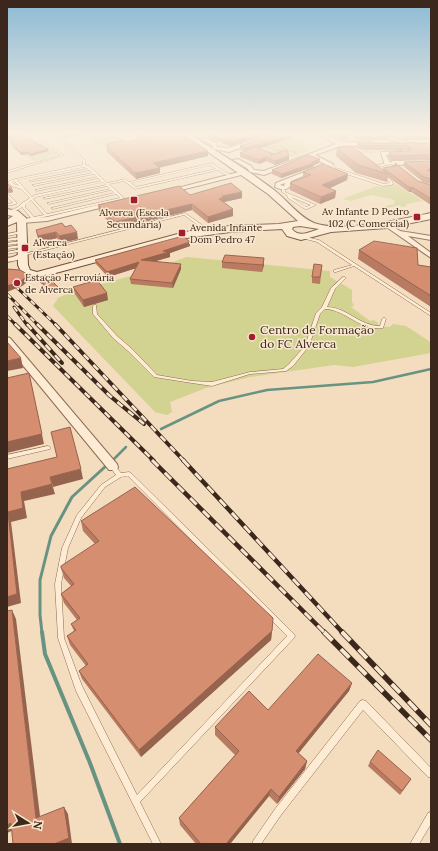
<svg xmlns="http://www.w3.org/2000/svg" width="438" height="851" font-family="Lora,serif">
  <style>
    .green { fill: #d2d291 }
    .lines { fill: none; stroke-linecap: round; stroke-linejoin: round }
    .stream-far2 { stroke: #689383; stroke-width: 2.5 }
    .stream-far1 { stroke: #689383; stroke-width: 3 }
    .stream { stroke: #689383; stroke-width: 4 }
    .lane-casing { stroke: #8e6c55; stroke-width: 1 }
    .street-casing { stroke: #8e6c55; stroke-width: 2 }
    .secondary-casing { stroke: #6f4d38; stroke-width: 2 }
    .path { stroke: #8e6c55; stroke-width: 1; stroke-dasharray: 1.5 1; stroke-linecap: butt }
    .lane { fill: #fdebd3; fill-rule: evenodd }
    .street { fill: #fdebd3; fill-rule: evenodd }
    .secondary { fill: #fdebd3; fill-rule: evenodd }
    .rail-far3-casing { stroke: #3b271b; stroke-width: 3 }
    .rail-far2-casing { stroke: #3b271b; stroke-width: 4 }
    .rail-far1-casing { stroke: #3b271b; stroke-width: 4.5 }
    .rail-casing { stroke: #3b271b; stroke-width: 5.5 }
    .rail-far3 { stroke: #f9e8cf; stroke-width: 2; stroke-dasharray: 5.5; stroke-linecap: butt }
    .rail-far2 { stroke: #f9e8cf; stroke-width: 2.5; stroke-dasharray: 7; stroke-linecap: butt }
    .rail-far1 { stroke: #f9e8cf; stroke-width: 3; stroke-dasharray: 9; stroke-linecap: butt }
    .rail { stroke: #f9e8cf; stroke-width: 4; stroke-dasharray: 12; stroke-linecap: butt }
    .wall { fill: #b87a60 }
    .shaded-wall { fill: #96634e }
    .building { fill: #d68e70; stroke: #96634e }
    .poi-dot { fill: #a41d2e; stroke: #f9e8cf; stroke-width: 1.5 }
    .labels { text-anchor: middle; stroke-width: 3; stroke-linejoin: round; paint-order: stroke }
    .far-poi-label { font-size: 10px; fill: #3b271b; stroke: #f9e8cf; text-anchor: start }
    .poi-label { font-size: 12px; fill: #3b271b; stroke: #f9e8cf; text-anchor: start }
  </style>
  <rect width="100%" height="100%" fill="#f3ddbe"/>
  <g class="green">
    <path d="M109,133H116L126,140L98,146L88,137Z"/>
    <path d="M292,138L307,144L301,147L310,150L293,157L284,153L265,160L247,147L265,141L274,144Z"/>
    <path d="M31,141L57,154L35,161L8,147Z"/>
    <path d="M394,183L423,201L406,204L407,206L402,207L399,205L384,209L382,207L394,204L395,201L392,199L371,195L351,201L342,199L377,186L382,187Z"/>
    <path d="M187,257L330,271V277L352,290V302L354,306L351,307L370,321L374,320L378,323V326L390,327L393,324L406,326L429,341L431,343V353L353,367L334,365L250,377L206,388L170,402L172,412L167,415L155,412L53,306L58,298L69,293L138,274Z"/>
  </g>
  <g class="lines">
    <g class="stream-far2">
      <path d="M161,429L219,401L267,390L373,382L431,369"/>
      <path d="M112,461L126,447"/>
    </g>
    <g class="stream-far1">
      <path d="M111,462L113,460"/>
      <path d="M42,633L40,615V580L51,536L72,497L107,465"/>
    </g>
    <path class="stream" d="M42,632L45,654L90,763L120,844"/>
    <g class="lane-casing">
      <g id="lane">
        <path d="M53,133H55L85,160V165L89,166L107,183L125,179L129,182L212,163L219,168L232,176L230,177L218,170L135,189L124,181L109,184L123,197V199L26,221V219L31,218L22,207C18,210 11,214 7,212C13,209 19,208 23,202H24L30,198L21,189L12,186L9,183V181L15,179L83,165V161ZM211,165L216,169L136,187L131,183ZM84,167L88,169L29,181L30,182L90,170L92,173L32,185L34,186L94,174L97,177L35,190L37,191L98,178L101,181L35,195L32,197L17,180ZM14,181L19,186L14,184L12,182ZM103,182L106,185L43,198L45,199L107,186L110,189L47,203L49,204L111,190L114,193L51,208L53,209L116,194L120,198L47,214L33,199L36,197ZM31,200L44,215L34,217L25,207V205Z"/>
        <path d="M28,136L64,155L7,173V171L61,155L28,138L7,144V142Z"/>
        <path d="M392,162L393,163V164L371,168L370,167Z"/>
        <path d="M329,163H331L336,168L384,184L389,183L390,182L381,175L383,174L392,181L393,184L391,185L383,186L334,170L329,165Z"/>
        <path d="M282,187H284L285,192L290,194L316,205L307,209H305L288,198L287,195L282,192ZM291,197L311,205L306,207Z"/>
        <path d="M7,193L16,202V204L7,206V204L13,203L7,196Z"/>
        <path d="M185,213L209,230V232H207L184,215L22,256L20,255Z"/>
        <path d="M22,231L24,232L23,233L7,236V234Z"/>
        <path d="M302,236L319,240L431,313V316L354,266L336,272H334V270L352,265L317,242L302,238Z"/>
        <path d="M22,237H23V239L7,241V239Z"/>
        <path d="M22,241L24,242L23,243L7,245V243Z"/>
        <path d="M22,245H23V247L7,249V247Z"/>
        <path d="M22,249L24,250L23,251L7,254V252Z"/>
        <path d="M343,277H345L346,278L335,289L327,307C347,307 359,326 380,326L382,319L383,318H385L386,319L383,328C359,331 347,310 325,309L320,314L309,346L293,366L286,371L250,374L212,386L192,383L154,377L128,351L113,338L93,314V306L94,305H96L97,314L117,336L132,349L157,375L192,381L212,382L250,372L283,369L289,364L305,346L316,313L322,307L331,288Z"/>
        <path d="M48,446L50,447L51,448L50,449L7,459V455Z"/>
        <path d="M113,465L115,466L121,473L129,472L131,473L294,634L295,636L294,638L140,802L161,844H153L76,691L58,638L55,584L62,548L77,515L101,485L116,475L110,467L111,466ZM128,476L287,636L137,795L82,686L64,638L61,584L68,548L81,518L105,487L121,477Z"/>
        <path d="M363,700L366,701L431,768V778L428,777L363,710L281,815L261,844H252L253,841L275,809L360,701Z"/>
        <path d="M431,812V824L419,844H410L428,813Z"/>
      </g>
    </g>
    <g class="street-casing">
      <g id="street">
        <path d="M275,133H282L229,152L213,149L212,145L200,139L205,138L216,143L217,147L228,148Z"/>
        <path d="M317,133H322L341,142H371L374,144L371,146H341L315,155L333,164L291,181V185C287,191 281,190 275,187L276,183L325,164L310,157L264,175L250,172L247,168L233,160L238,159L251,166L254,170L264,171L336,144ZM285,183L284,186L280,185Z"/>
        <path d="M372,133H379L431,150V154Z"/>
        <path d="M381,152L402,151L405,153L402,155H386L390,163L387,165L384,163Z"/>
        <path d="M431,160V164L393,165L390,163L393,161Z"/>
        <path d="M243,171L245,172V174L169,193L166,191Z"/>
        <path d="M110,202L113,204L112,205L47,221L22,223L19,221L22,219L47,217Z"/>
        <path d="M387,223L400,231L431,236V240L408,236L431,253V258L385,226L384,225Z"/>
        <path d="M22,253L26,255C20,260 14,261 7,262V258L13,257Z"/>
        <path d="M7,337L10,338L117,464L118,467L117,470H109L7,346Z"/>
      </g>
    </g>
    <g class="secondary-casing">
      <path id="secondary" d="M181,133H188C217,152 247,169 274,190C287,200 299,217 314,223C341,233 402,219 431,213V219L387,228L331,232L301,240L287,236L282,229L230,232L186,238L37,278L22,274L18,265L17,222L7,226V220L13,216L7,215V209L18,211L26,218L28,265L30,270L37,272L185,232L230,226L279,224L298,221L268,194ZM300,226L319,229C310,232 299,238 292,229L293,227Z"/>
    </g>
    <g class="path">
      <path d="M264,146L272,148"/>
      <path d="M275,146H282L286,149L277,151L272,148Z"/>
      <path d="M287,150L297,153"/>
      <path d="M359,152H377"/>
    </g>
    <use href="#lane" class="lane"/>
    <use href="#street" class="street"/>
    <use href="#secondary" class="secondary"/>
    <g class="rail-far3-casing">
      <g id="rail-far3">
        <path d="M7,278L56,325"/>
        <path d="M7,294L38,325"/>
        <path d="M14,307L27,325"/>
        <path d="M7,316L16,325"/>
      </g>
    </g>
    <g class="rail-far2-casing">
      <g id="rail-far2">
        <path d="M15,324L154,461"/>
        <path d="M27,324L62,363"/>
        <path d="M37,324L110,396L144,424"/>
        <path d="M55,324L184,461"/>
      </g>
    </g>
    <g class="rail-far1-casing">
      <g id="rail-far1">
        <path d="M152,460L325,633"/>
        <path d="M183,460L343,633"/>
      </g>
    </g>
    <g class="rail-casing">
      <g id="rail">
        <path d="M324,632L431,740"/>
        <path d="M342,632L431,725"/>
      </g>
    </g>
    <use href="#rail-far3" class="rail-far3"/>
    <use href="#rail-far2" class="rail-far2"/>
    <use href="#rail-far1" class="rail-far1"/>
    <use href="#rail" class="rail"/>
  </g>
  <g class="wall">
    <path d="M7,133H38L21,136V137L9,140L7,138Z"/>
    <path d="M59,133H93L65,138Z"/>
    <path d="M131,133H181L208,151V156L159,167L160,173L136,179L107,152L106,144L125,142L140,139Z"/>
    <path d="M206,133H271L230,146L206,137Z"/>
    <path d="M324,133H341L350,136L349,140H341Z"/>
    <path d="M346,133H380L391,136L390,140H357L354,136Z"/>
    <path d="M384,133H431V140H404L403,139Z"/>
    <path d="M292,138L259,149L289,160L275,165L266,161L259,164L240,157V153L244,151L240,150V146Z"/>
    <path d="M10,142L49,151L31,156L27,154L21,155L11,144Z"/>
    <path d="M357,143H431V159L391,161L388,156L389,152L408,151L406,150H363L357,148Z"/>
    <path d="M337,148L383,170V168L394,166L395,163L418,181L431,185V205L411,192H409L388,177L387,182L356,173L336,156Z"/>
    <path d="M404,162L431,172V184L423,182L403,166Z"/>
    <path d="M319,163L314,165L313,167L281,178L272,174V170Z"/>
    <path d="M303,172L348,174L347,180L329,188L336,191L335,198L320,204L290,190V183L303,178Z"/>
    <path d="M7,183L13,192L9,193L7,192Z"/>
    <path d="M190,195L242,198L224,202L233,209V216L208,223L192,210L116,229L99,212L98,205Z"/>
    <path d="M62,223L78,239L60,243L57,238L39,243L36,230Z"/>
    <path d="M190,242V246L170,253V257L153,262L181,269L173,288L131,284L130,279L136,268L108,277L96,264L95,260Z"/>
    <path d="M359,250L418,265L431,267V307L358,259Z"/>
    <path d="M222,262L264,265L262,272L222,268Z"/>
    <path d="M322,265L320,284L312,283V277Z"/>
    <path d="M37,278L58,289L49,292L38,280Z"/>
    <path d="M73,287L108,300L84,307L75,294Z"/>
    <path d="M81,521L272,631L271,640L141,757L82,679L79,671L86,666L70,645L67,636L74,631L71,624L77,620L64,603L61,594L71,586L64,578L61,568L95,544L83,531Z"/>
    <path d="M352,683L349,691L298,753L307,761L305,769L277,804L269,796L230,844H196L180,825L179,818L235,755L215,735V727Z"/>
    <path d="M370,762L411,779L400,795L368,766Z"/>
  </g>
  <g class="shaded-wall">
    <path d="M11,133H38L21,136V137L9,140L8,134Z"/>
    <path d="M65,133H93L65,138Z"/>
    <path d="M258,133H271L230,146V142Z"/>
    <path d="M292,134V138L247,152V148Z"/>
    <path d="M48,149L49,151L31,156V154Z"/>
    <path d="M208,151V156L154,169L153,163Z"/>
    <path d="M26,152L27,154L21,155V153Z"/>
    <path d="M289,156V160L275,165V161Z"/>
    <path d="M266,157V161L259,164V160Z"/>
    <path d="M320,159L319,163L314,165L313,167L281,178L282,174Z"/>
    <path d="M160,168V173L136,179L135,173Z"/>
    <path d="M431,168V172L427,170Z"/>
    <path d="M348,174L347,180L322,192V185Z"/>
    <path d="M412,187L411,192H409L410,188Z"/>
    <path d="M12,188L13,192L9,193L8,189Z"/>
    <path d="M336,191L335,198L320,204L321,197Z"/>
    <path d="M242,192V198L224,202L219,199L222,196Z"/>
    <path d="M192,204V210L116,229L115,222Z"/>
    <path d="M233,209V216L208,223V217Z"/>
    <path d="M56,232L57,238L39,243L38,236Z"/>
    <path d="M77,232L78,239L60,243L59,236Z"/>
    <path d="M190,242V246L170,253V257L141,265V260L163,251Z"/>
    <path d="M264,258V265L262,272Z"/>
    <path d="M139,262L140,267L108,277L107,272Z"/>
    <path d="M181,264V269L173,288L172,283Z"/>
    <path d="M29,275L30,280L22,286L7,292V286Z"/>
    <path d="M58,287V289L49,292V289Z"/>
    <path d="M107,293L108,300L84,307L83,300Z"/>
    <path d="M21,358L23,368L7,371V361Z"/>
    <path d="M29,373L44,444L7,453V442Z"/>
    <path d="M81,469L83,479L53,487L50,477Z"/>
    <path d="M52,484L55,494L24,501L27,518L11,522L21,603L7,607L8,512L21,492Z"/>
    <path d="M12,610L16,619L41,824L36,818Z"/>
    <path d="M272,631L271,640L141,757L139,750Z"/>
    <path d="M352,683L349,691L294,759L296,751Z"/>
    <path d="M307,761L305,769L277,804L279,797Z"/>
    <path d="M271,789L269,796L230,844H226Z"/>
    <path d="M64,807L68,814L72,844H54Z"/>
    <path d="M11,823L16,829L7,833V825Z"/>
  </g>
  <g class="building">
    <path d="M138,133H181L208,151L153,163L160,168L135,173L107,147L110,146L106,144L123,140L125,142L146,138Z"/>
    <path d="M207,133H258L230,142Z"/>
    <path d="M277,133H288L292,134L247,148L240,146Z"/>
    <path d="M334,133H341L350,136H342Z"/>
    <path d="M356,133H380L391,136H358Z"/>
    <path d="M399,133H431V136H405L404,134Z"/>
    <path d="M27,138L48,149L31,154L26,152L21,153L10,142Z"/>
    <path d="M357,143H431V155L391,156L389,152L409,151L411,148L407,145L364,146Z"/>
    <path d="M352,146L388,174L358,165L337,148Z"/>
    <path d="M255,147L274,154L271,155L287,150L289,156L275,161L266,157L259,160L240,153Z"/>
    <path d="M308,155L320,159L312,162L314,163L282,174L272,170Z"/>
    <path d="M431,161V168L427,170L431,172V179L424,177L404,162Z"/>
    <path d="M395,163L418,181L431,185V199L412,187L410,188L383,168L396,166Z"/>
    <path d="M323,164L348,174L322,185L336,191L321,197L290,183L311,175L303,172Z"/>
    <path d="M7,183L12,188L8,189L7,188Z"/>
    <path d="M231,183L242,192L222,196L224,197L219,199L233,209L208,217L192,204L115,222L98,205L179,186L190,195Z"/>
    <path d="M62,223L65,227L71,225L77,232L59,236L56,232L38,236L36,230Z"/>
    <path d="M183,236L190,242L163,251L169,252L141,260L181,264L172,283L130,279L139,262L107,272L95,260Z"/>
    <path d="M374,241L417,248L418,265L431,267V296L359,250Z"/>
    <path d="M225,255L264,258L263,265L222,262Z"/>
    <path d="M314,264L322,265L320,277H312Z"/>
    <path d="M7,269L20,270L29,275L21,281L7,286Z"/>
    <path d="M46,275L58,287L49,289L37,278Z"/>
    <path d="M97,280L107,293L83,300L73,287Z"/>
    <path d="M7,342L21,358L7,361Z"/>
    <path d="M29,373L42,434L7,442V378Z"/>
    <path d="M70,427L81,469L50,477L52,484L21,492L23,508L8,512L17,594L7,597V469L57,457L51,432Z"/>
    <path d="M135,487L273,618L272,631L139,750L79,671L88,664L67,636L76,630L71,624L80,618L61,594L74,584L61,568V566L99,541L81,521Z"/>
    <path d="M12,610L36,818L64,807L69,838L54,844H13L11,823L7,825V611Z"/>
    <path d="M318,654L352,683L296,751L307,761L279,797L271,789L226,844H201L179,818L239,751L215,727L249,691L268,710Z"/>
    <path d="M378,750L411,779L402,791L370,762Z"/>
  </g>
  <linearGradient id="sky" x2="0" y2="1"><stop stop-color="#8cbad4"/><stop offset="0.53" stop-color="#faf0e2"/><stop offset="1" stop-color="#faf0e2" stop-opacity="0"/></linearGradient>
  <rect width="438" height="252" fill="url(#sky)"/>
  <g class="poi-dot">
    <rect x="130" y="196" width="8" height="8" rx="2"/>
    <rect x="413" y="213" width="8" height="8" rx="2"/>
    <rect x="178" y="229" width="8" height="8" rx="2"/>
    <rect x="21" y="244" width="8" height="8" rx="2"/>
    <circle cx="17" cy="283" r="4"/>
    <circle cx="252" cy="337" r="4"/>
  </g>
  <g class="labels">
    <g class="far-poi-label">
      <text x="409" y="215" text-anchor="end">Av Infante D Pedro<tspan x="409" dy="12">102 (C Comercial)</tspan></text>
      <text x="134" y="216" text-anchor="middle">Alverca (Escola<tspan x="134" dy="12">Secundária)</tspan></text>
      <text x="190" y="231">Avenida Infante<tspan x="190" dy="12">Dom Pedro 47</tspan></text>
      <text x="33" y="246">Alverca<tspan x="33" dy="12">(Estação)</tspan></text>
      <text x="25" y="281">Estação Ferroviária<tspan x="25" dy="12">de Alverca</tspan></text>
    </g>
    <g class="poi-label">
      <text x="260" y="334">Centro de Formação<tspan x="260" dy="14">do FC Alverca</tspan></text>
    </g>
  </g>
  <rect width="438" height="851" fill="none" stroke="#3b271b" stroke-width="16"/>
  <g transform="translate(28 823) rotate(101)" stroke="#f9e8cf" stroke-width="3" paint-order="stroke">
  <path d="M0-3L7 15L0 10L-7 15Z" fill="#3b271b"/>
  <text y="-6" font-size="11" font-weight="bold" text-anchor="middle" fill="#3b271b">N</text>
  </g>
</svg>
